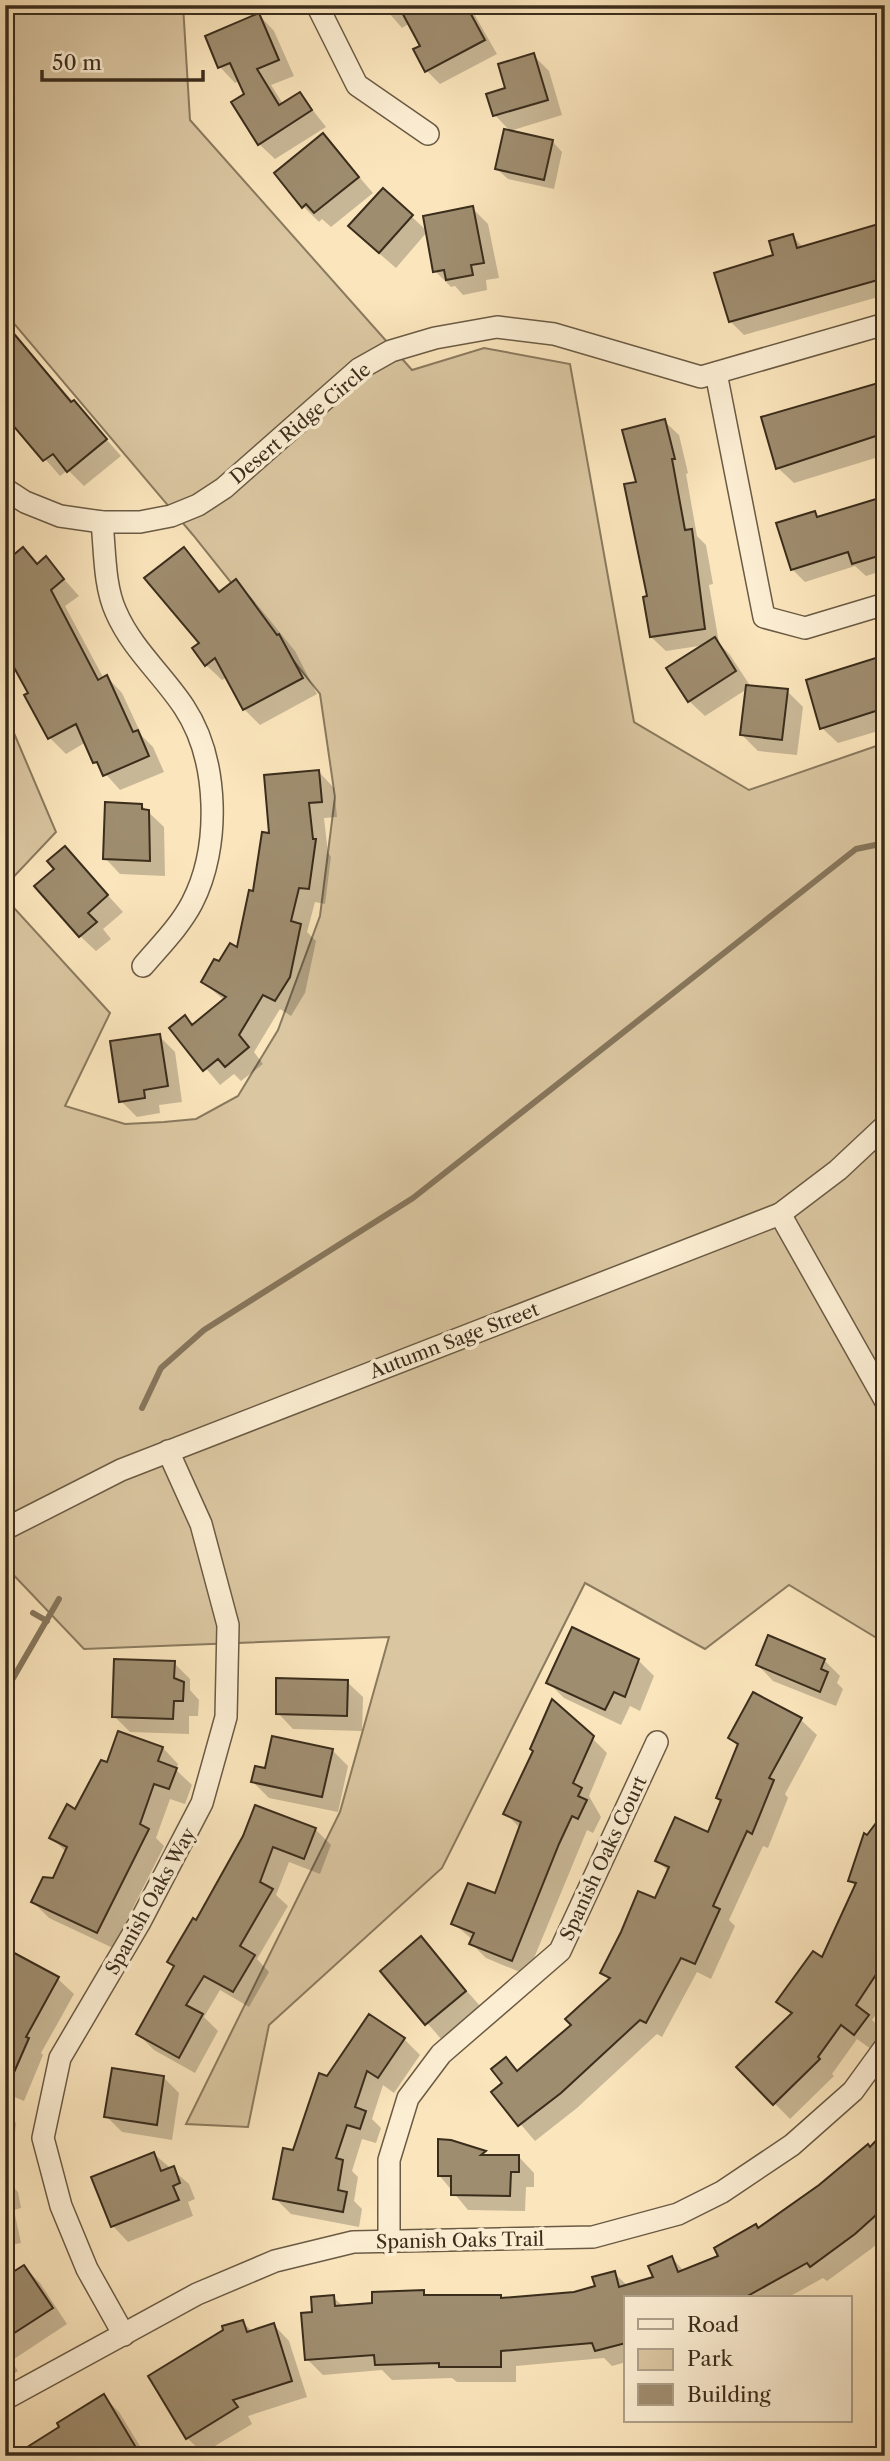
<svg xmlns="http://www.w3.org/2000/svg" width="890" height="2461" font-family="'Libre Caslon Text',serif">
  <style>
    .green { fill: #dac6a1; stroke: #8a7a5e; stroke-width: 2 }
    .shadow { fill: #0003 }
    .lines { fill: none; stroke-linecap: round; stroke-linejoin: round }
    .stream { stroke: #87765c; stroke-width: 6 }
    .building { fill: #9f8d6f; stroke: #3b2d1c; stroke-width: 2 }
    .minor-casing { stroke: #6b5b44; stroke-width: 24 }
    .minor { stroke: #fceed3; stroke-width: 21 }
    .labels { text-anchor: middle; stroke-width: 7; stroke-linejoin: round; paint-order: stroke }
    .street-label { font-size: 19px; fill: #3b2d1c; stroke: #fceed3 }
  </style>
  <rect width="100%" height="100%" fill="#fbe5bc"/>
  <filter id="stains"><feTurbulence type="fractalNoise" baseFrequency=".00286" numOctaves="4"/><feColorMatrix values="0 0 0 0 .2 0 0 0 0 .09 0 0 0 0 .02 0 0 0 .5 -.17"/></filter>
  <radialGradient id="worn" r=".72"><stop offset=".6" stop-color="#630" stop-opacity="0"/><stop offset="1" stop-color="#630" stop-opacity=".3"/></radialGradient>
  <g class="green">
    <path d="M5,5H183L190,120L412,370L484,348L570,364L634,722L749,790L885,743V1643L789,1585L705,1649L585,1583L442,1868L269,2025L248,2127L186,2124L340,1812L389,1637L84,1649L5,1566V898L110,1013L65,1106L125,1124L164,1122L196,1119L238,1096L278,1030L320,916L335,797L320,694L193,535L5,313Z"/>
    <path d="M5,712L56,832L5,886Z"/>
  </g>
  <g class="shadow">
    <path d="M382,5H469L497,54L440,84L427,71L423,46L410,23L402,28Z"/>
    <path d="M881,5H885V18Z"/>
    <path d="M259,15L274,31L294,76L271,85L283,104L300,94L326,127L275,159L259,144L240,81L235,83L220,67L207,37Z"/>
    <path d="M533,55L549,71L562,115L510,131L495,115L507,89Z"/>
    <path d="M323,135L373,193L331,227L322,219L319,222L303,206Z"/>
    <path d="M552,141L562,152L554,189L508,179L497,169Z"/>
    <path d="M383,190L427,231L472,208L488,224L499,278L486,280L487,290L463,295L455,286L451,287L435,271L427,232L396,268L366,242Z"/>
    <path d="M885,223V295L744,335L730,321L792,236L804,248Z"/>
    <path d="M5,324L121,456L84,486L68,470L60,476L5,413Z"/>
    <path d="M885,381V455L794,483L778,468L764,419Z"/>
    <path d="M664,421L679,435L688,473L686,474L697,536L706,545L713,584L709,585L719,643L730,655L751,687L787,691L803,707L797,755L758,751L742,735L747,689L705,716L689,701L705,645L666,651L651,637L638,483Z"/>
    <path d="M885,499V570L866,576L855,566L805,582L792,569L814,513L819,518Z"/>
    <path d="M184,549L221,592L235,582L251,597L295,651L317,694L260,725L244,709L227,677L222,680L206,665Z"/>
    <path d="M23,550L38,565L46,559L79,596L65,606L104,679L107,677L122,693L142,736L153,747L164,772L120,790L95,762L86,742L66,754L50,738L5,628V560L7,562Z"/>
    <path d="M885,657V729L838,743L822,728Z"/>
    <path d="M319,772L334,788L337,817L324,818L328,853L331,857L325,904L315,902L307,932L316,941L305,993L291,1016L280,1009L254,1052L263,1064L241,1081L234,1074L220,1085L172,1028L185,1017L193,1026L225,1001L203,982L238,950L271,835Z"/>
    <path d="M142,806L164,827L165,876L120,874L105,858Z"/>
    <path d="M65,848L123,912L103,929L111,939L96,951L80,936L56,869Z"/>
    <path d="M159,1036L175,1052L182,1102L159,1105L160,1113L137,1117L121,1101Z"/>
    <path d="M638,1660L654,1676L640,1711L630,1706L621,1725L564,1698L548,1682Z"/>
    <path d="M824,1660L840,1676L837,1683L843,1689L836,1706L773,1681L758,1665Z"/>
    <path d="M174,1663L190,1679V1690L199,1700L198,1716H189V1734L130,1732L114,1716Z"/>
    <path d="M347,1682L363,1697L362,1731L293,1729L278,1713Z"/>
    <path d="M801,1720L817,1735L785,1794L788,1798L768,1848L763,1846L729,1920L735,1926L711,1979L697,1972L662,2037L657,2034L577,2108L535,2141L493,2092L504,2084L506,2059L519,2072L573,2025L610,1981L602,1972L656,1900L669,1872L658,1861L708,1834L722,1802L718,1798L738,1747L730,1738Z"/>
    <path d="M119,1733L163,1748L178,1764L176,1770L192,1785L185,1804L170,1799L156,1838L164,1846L113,1948L49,1918L33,1902L54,1880L67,1853L51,1837L75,1811L108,1764Z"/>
    <path d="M592,1738L607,1753L589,1796L601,1817L593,1833L587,1830L527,1975L486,1958L471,1943L473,1940L453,1923L496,1896L520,1828L505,1813Z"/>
    <path d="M332,1750L348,1766L338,1812L269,1798L253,1782L266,1770Z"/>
    <path d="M885,1814V2002L872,2020L884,2031L871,2049L857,2039L832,2074L834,2076L790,2119L739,2067L792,2015L778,2001L823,1959L856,1887L850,1880L868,1837Z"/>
    <path d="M315,1829L331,1845L320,1874L289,1862L276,1895L288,1906L257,1959L269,1972L249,2007L220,1990L204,2017L218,2031L195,2073L154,2050L138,2034L175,1968L169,1962L196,1922L245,1837Z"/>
    <path d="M421,1939L481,2007L442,2040L382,1971Z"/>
    <path d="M5,1950L58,1979L74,1994L41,2053L43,2055L24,2101L5,2093Z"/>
    <path d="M404,2039L420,2055L394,2093L383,2085L372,2119L381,2128L376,2143L362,2139L352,2171L358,2177L354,2201L362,2209L359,2227L291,2214L275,2198L328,2078Z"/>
    <path d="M163,2077L179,2093L172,2140L122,2132L106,2116Z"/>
    <path d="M5,2112L16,2123L14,2143H5Z"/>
    <path d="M885,2133V2237L871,2249L827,2281L823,2278L787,2298H626V2362L612,2366L604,2358L516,2366V2382H457L452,2378L392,2380L382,2370L323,2375L307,2359L314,2313L333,2297L344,2307L374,2305L423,2292L429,2297H500L503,2300L574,2293L597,2287L614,2273L628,2286L655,2278L672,2258L684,2271L720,2257L871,2149Z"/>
    <path d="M451,2141L489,2157H519L534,2173V2187H526L525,2211L468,2210L439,2175Z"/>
    <path d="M154,2154L189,2184L195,2199L188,2202L193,2216L128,2242L113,2226Z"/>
    <path d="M5,2179L18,2192L21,2208L14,2210L21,2243L5,2246Z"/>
    <path d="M24,2267L40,2283L67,2324L11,2361L18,2371L5,2380V2279Z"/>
    <path d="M242,2322L253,2332L274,2325L289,2341L307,2397L248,2416L252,2424L203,2453L187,2438Z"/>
    <path d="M103,2396L119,2412L146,2456H5V2450L11,2446L19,2454Z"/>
  </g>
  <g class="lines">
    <g class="stream">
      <path d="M142,1408L161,1368L204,1330L413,1198L856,849L885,843"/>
      <path d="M33,1613L47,1621"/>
      <path d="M5,1692L59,1599"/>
    </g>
  </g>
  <g class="building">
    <path d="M398,5H466L485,40L425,72L413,49L420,46Z"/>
    <path d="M259,13L279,60L257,69L279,105L300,92L312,110L258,145L231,102L244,94L230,63L218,68L205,36Z"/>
    <path d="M534,53L548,100L493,116L486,94L505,88L498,64Z"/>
    <path d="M504,129L553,140L544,180L495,169Z"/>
    <path d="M323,133L359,177L314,213L306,204L302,208L274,173Z"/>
    <path d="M383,188L413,215L379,253L348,226Z"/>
    <path d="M473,206L484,263L471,265L473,275L446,280L444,270L433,272L423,216Z"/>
    <path d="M885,222V278L729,322L714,273L773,255L769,241L793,234L797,248Z"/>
    <path d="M5,323L71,402L74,400L107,439L67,472L53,454L43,461L5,416Z"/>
    <path d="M885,381V433L776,469L761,417Z"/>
    <path d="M665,419L675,459H672L685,530L692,529L705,629L650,637L643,597L647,596L624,484L636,482L622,430Z"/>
    <path d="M876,499L885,528V554L852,564L848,552L791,570L776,523L815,511L817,517Z"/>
    <path d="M23,547L37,564L46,556L64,579L51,590L98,680L107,675L133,732L138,730L149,756L103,776L97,762L93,763L76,724L48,739L24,695L28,693L5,651V562Z"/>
    <path d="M184,547L219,592L236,579L277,635L279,634L303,678L243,710L215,658L205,666L192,648L199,643L144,578Z"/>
    <path d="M715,637L736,671L688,702L666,668Z"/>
    <path d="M885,655V708L820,729L806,680Z"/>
    <path d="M746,685L788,689L782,740L740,735Z"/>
    <path d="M319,770L322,802L309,803L313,839H316L309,889L299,888L291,921L301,924L290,977L275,1001L263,995L239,1035L249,1047L225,1067L218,1059L203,1071L169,1028L185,1015L192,1025L226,997L201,982L214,959L219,961L230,943L237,947L249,890L253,891L262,832L269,833L264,775Z"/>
    <path d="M105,802L142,804V809L149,810L150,861L103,859Z"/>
    <path d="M65,846L108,895L88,913L97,922L79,937L34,886L54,869L47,861Z"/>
    <path d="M160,1034L168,1086L144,1090L145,1098L119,1102L110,1041Z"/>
    <path d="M572,1627L639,1659L625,1697L614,1692L605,1710L546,1683Z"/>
    <path d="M768,1635L825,1659L821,1669L828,1672L820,1692L756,1665Z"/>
    <path d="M114,1659L175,1661L174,1678L184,1682L183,1701H174L173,1719L112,1717Z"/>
    <path d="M276,1678L348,1680L347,1716L276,1714Z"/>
    <path d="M753,1692L802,1718L769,1778L774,1780L752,1834L747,1831L713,1906L720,1909L695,1964L681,1958L646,2023L640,2020L561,2093L518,2126L491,2092L502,2083L491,2069L506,2057L517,2071L571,2025L565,2019L610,1978L600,1973L621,1932L638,1891L655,1898L669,1867L655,1861L675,1817L708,1832L721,1800L716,1798L738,1744L728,1738Z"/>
    <path d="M552,1699L594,1736L573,1783L582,1788L578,1796L587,1800L578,1819L572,1816L559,1844L512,1961L469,1944L474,1933L451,1924L468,1883L495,1893L521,1822L503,1814L533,1751L530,1749Z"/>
    <path d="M118,1731L163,1747L158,1761L177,1768L169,1789L154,1784L140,1824L149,1829L97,1933L31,1902L43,1877L53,1878L67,1847L49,1838L67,1804L75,1809L101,1760L107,1762Z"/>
    <path d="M272,1736L333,1749L322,1797L251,1782L255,1766L265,1768Z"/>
    <path d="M255,1805L316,1828L304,1859L273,1847L260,1882L273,1889L240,1946L255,1955L233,1992L204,1976L186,2005L203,2014L179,2058L136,2034L174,1966L167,1962L193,1918L196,1920L243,1836Z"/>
    <path d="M885,1811V1961L856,2005L869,2015L854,2035L841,2025L818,2057L820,2059L773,2105L736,2067L792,2013L776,2002L813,1951L822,1957L856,1883L848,1881L864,1833L867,1835Z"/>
    <path d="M421,1936L466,1991L425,2025L380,1971Z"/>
    <path d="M5,1948L59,1977L26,2037L29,2038L5,2093Z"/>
    <path d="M369,2014L405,2038L378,2078L367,2071L355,2107L366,2111L360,2129L347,2125L336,2158L343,2160L338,2190L347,2192L343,2212L273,2199L283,2148L293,2150L319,2073L327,2076Z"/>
    <path d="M112,2068L164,2076L157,2125L104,2117Z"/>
    <path d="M885,2131V2207L855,2234L810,2267L807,2263L744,2298H626V2343L595,2351L592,2343L501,2351V2367H439V2363L375,2365L374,2355L305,2360L301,2313L312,2312L311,2297L334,2295L335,2306L372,2303V2292L424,2290V2295H501V2298L574,2292L595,2286L592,2277L615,2271L619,2287L653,2277L648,2266L672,2256L678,2272L718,2256L714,2248L756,2224L758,2228L819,2185L868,2144L870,2147Z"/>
    <path d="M438,2139L451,2140L486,2151L481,2155H519V2172H511L510,2196L451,2195V2176H438Z"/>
    <path d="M154,2152L161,2171L174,2166L180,2183L173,2186L179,2200L111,2227L91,2177Z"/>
    <path d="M24,2265L53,2308L5,2339V2277Z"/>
    <path d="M243,2320L247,2332L274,2323L292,2381L233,2400L238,2407L186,2439L148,2376L223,2330L222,2326Z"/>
    <path d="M104,2394L141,2456H13L59,2427L57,2423Z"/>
  </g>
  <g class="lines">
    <g class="minor-casing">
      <g id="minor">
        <path d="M317,5L357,85L428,134"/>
        <path d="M716,373L764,617L805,628L885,604"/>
        <path d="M5,489L25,502L60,516L102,522H140L171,516L198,505L224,488L359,369L391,351L435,338L497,327L554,334L701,377L885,324"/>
        <path d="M102,522C105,551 104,586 116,612C132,649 163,675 184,707C219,760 221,847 192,903C180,926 160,946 143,966"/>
        <path d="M780,1214L885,1400"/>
        <path d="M5,1529L121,1470L780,1214L838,1170L885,1126"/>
        <path d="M389,2243V2160L408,2098L441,2054L560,1951L657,1742"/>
        <path d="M124,2335L87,2269L61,2206L43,2138L60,2058L140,1922L202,1803L226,1717L228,1625L201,1524L168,1451"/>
        <path d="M5,2399L197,2294L275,2261L353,2242L593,2237L678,2214L722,2192L792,2145L853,2091L885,2047"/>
      </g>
    </g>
    <use href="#minor" class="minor"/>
  </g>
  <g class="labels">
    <g class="street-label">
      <text transform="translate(300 423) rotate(-40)" y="7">Desert Ridge Circle</text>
      <text transform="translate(454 1340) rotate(-21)" y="7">Autumn Sage Street</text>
      <text transform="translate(603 1858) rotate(-65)" y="7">Spanish Oaks Court</text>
      <text transform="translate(150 1901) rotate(-61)" y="7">Spanish Oaks Way</text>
      <text transform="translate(460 2240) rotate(-1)" y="7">Spanish Oaks Trail</text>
    </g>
  </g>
  <rect width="890" height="2461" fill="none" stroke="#fbe5bc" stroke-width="28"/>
  <rect x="7" y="7" width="876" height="2447" fill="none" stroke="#3b2d1c" stroke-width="3.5"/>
  <rect x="14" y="14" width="862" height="2433" fill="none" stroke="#3b2d1c" stroke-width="2"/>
  <rect x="624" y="2296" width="228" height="126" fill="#fceed3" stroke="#afa18a" stroke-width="2"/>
  <rect x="638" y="2319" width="35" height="10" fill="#fceed3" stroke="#afa18a" stroke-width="2"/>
  <text x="687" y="2332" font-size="21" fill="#3b2d1c">Road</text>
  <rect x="638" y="2349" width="35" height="21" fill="#dac6a1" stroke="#afa18a" stroke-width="2"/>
  <text x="687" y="2366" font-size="21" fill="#3b2d1c">Park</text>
  <rect x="638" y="2384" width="35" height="21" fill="#9f8d6f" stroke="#afa18a" stroke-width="2"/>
  <text x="687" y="2402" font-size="21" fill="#3b2d1c">Building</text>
  <path d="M42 70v10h161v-10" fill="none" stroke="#3b2d1c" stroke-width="3.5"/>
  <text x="52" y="70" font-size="21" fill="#3b2d1c" stroke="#fceed3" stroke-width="5" paint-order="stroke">50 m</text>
  <rect width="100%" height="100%" filter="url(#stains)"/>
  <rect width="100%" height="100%" fill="url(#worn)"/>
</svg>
